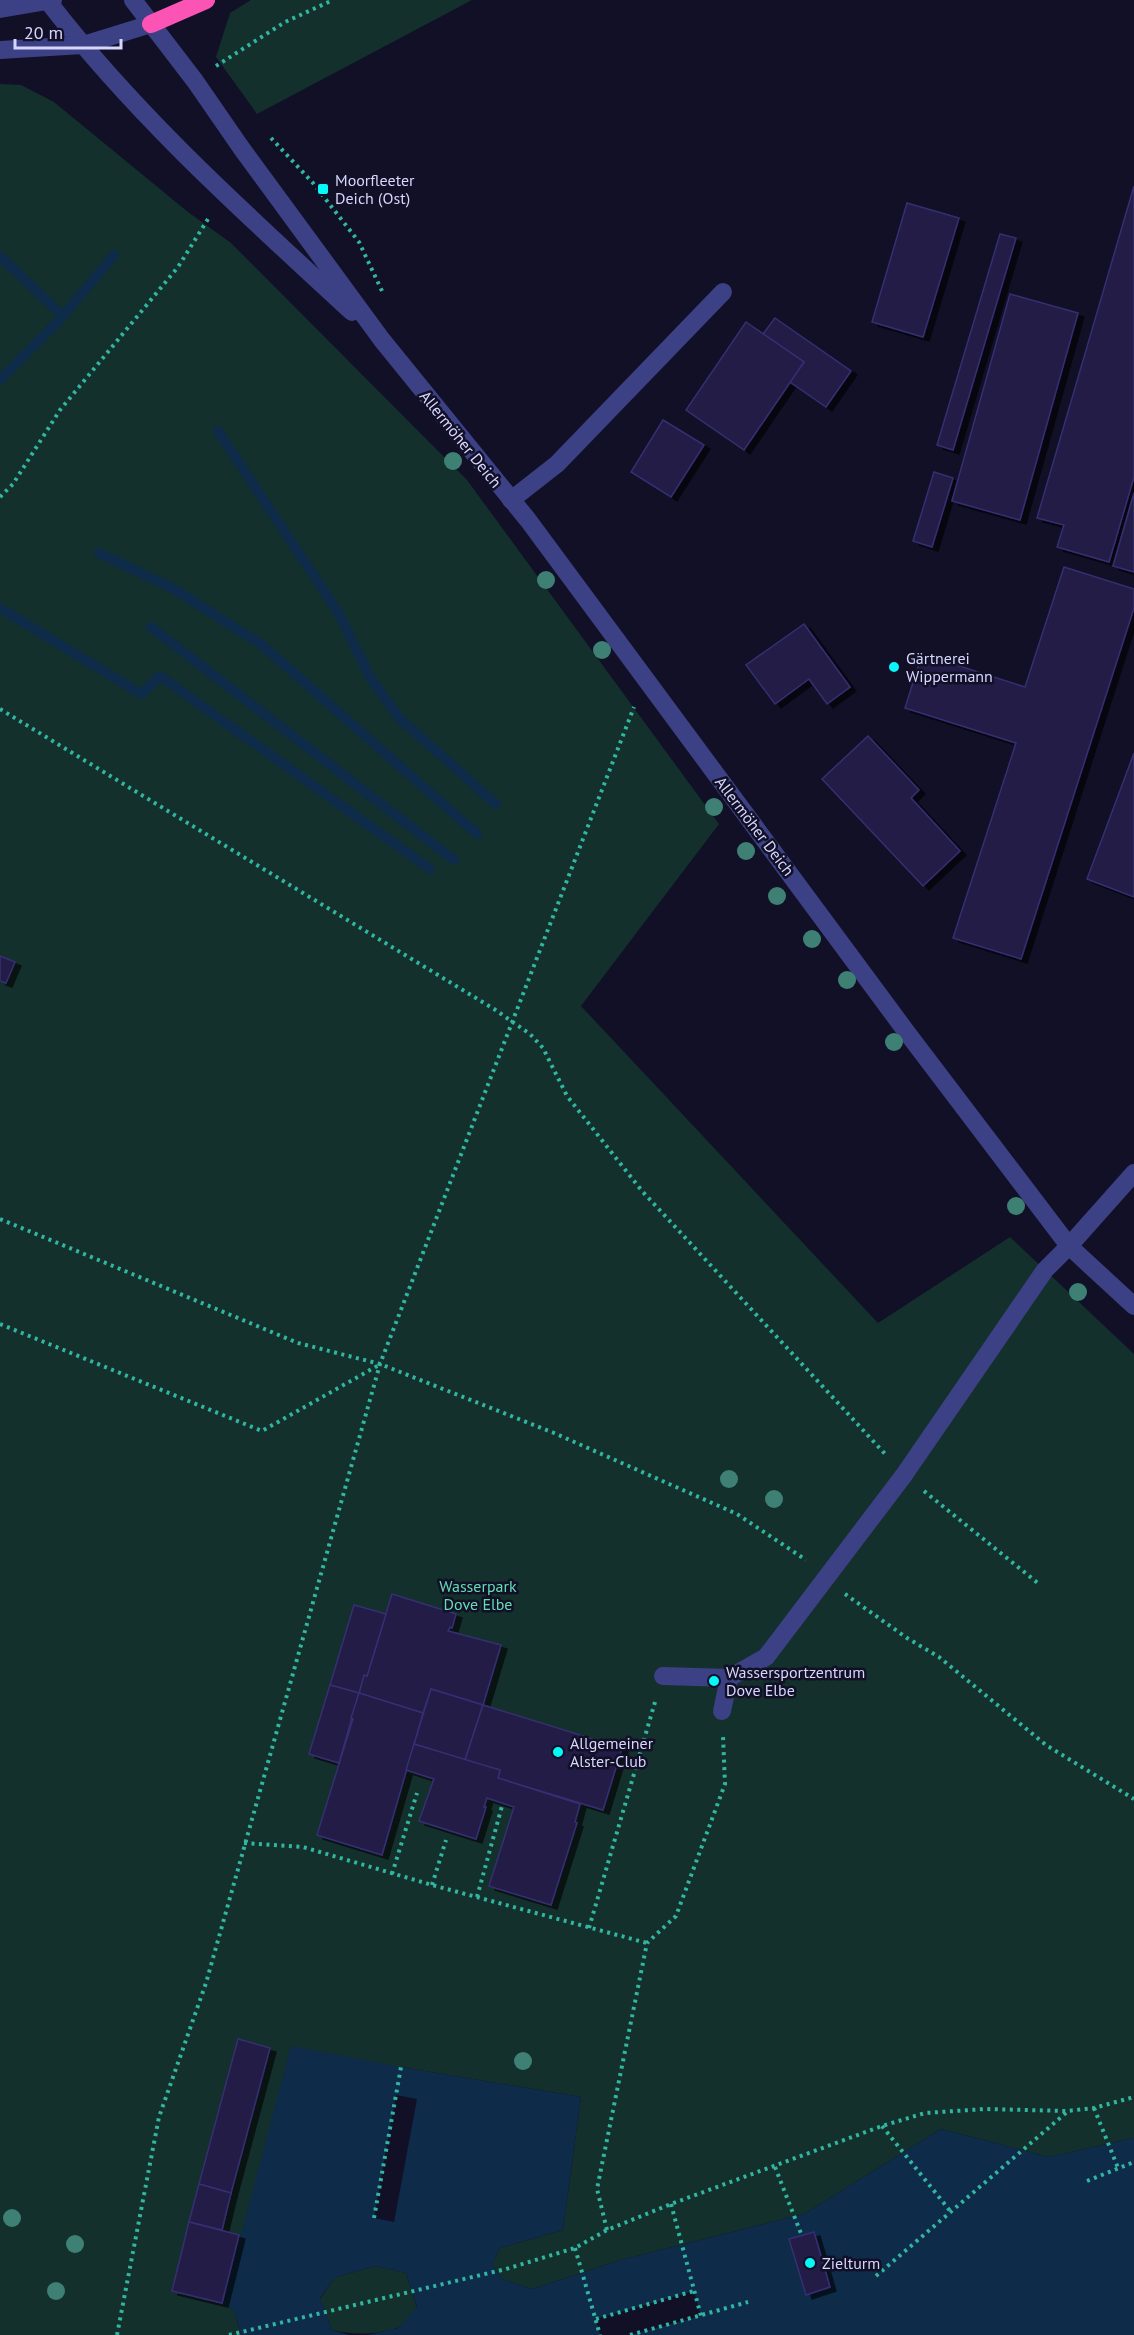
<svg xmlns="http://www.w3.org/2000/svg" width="1134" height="2335" font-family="'PT Sans',sans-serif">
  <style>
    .green { fill: #13302c }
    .water { fill: #0f2b4a }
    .pier { fill: #111026 }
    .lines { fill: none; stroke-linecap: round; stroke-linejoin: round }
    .stream { stroke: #0f2b4a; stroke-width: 10 }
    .building { fill: #211c46; stroke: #362f72; stroke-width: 1.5; filter: url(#shadow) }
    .path { stroke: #32b5a1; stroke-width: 4; stroke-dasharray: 3 4.5; stroke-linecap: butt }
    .minor { stroke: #3c4084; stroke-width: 18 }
    .highway { stroke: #fb54b4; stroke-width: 18 }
    .tree { fill: #3e8174 }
    .poi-dot { fill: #07f8f9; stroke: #111026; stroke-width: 2 }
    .labels { text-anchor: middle; stroke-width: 5; stroke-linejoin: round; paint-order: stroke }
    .poi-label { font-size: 16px; fill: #d6d6fe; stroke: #111026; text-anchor: start }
    .street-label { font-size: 16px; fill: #d6d6fe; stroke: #111026 }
    .park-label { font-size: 16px; fill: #63ddb3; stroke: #111026 }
  </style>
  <defs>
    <filter id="shadow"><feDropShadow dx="6" dy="4" stdDeviation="0" flood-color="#0009"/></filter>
  </defs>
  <rect width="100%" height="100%" fill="#111026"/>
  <g class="green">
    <path d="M251,0H472L257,114L216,57L230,13Z"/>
    <path d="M0,84L21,85L54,102L188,212L231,243L467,480L719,824L581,1006L878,1323L1010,1237L1134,1354V2138L1049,2157L941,2129L804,2214L621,2260L532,2289L502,2279L492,2264L500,2248L563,2230L581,2097L401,2067L235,2312L241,2335H0Z"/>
    <path d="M377,2266L406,2273L417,2308C411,2314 404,2324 397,2328C377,2335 352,2335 332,2330L320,2299L335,2277Z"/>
  </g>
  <path class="water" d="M291,2046L401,2067L581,2097L563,2230L500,2248L492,2264L502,2279L532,2289L621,2260L804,2214L941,2129L1049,2157L1134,2138V2335H368L398,2328L417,2307L406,2273L377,2266L335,2277L320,2298L332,2330L349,2335H241L235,2312L223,2303Z"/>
  <g class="pier">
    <path d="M396,2095L417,2099L394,2222L374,2218Z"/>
    <path d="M694,2291L701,2316L630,2335H600L596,2319Z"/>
  </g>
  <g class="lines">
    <g class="stream">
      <path d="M0,256L63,316"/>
      <path d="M0,380L63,316L114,255"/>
      <path d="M218,431L338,612L370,677L399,718L496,804"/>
      <path d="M99,553L174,589L262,645L477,834"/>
      <path d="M0,608L141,694L160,676L430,869"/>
      <path d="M151,627L454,860"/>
    </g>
  </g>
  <g class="building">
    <path d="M1134,186V477L1109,562L1057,547L1064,525L1037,518Z"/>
    <path d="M907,203L959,218L923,337L872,322Z"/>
    <path d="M1000,234L1016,238L953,450L937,445Z"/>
    <path d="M1010,294L1078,313L1020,520L952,501Z"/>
    <path d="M775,318L851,371L826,407L790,382L804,362L763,334Z"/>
    <path d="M746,322L804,362L744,450L686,410Z"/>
    <path d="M663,420L704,445L671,497L631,472Z"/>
    <path d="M934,472L953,478L932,547L913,541Z"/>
    <path d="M1134,493V572L1113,566Z"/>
    <path d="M1064,567L1134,589V608L1021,959L953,938L1016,743L905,708L922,654L1025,687Z"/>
    <path d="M804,624L850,687L827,704L809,679L775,704L746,665Z"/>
    <path d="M868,736L919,790L911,798L960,851L923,886L822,779Z"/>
    <path d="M1134,753V897L1087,879Z"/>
    <path d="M0,956L15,962L6,983L0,981Z"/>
    <path d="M392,1594L456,1614L452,1628L450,1627L448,1631L501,1645L483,1705L431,1689L423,1713L359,1693L364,1675L367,1676Z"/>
    <path d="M354,1605L386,1614L367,1676L364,1675L359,1693L330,1685Z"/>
    <path d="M330,1685L359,1693L339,1763L309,1754Z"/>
    <path d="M431,1689L483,1705L465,1760L414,1744Z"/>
    <path d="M359,1693L423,1713L382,1855L317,1835L353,1719L351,1718Z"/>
    <path d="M483,1705L622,1748L603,1810L498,1778L500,1770L465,1760Z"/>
    <path d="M414,1744L500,1770L498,1778L580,1804L575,1822L577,1823L551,1905L489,1886L514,1807L487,1798L484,1807H486L476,1839L419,1821L434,1779L406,1770Z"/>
    <path d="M238,2039L270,2048L231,2193L199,2184Z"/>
    <path d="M199,2184L231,2193L222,2230L189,2222Z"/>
    <path d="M189,2222L239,2235L222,2303L172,2291Z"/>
    <path d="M814,2232L830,2287L806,2295L789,2239Z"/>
  </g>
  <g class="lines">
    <g class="path">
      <path d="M216,66L285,22L333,0"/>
      <path d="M271,138L313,183L359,242L382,291"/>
      <path d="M0,497L13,484L60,410L178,267L208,219"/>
      <path d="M0,709L494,1009L530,1034L543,1048L567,1096L642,1191L886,1455"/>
      <path d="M0,1219L298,1343L380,1364L554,1433L737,1514L806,1560"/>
      <path d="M0,1324L262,1431L379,1365"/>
      <path d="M924,1491L1039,1584"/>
      <path d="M845,1594L907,1638L939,1657L1046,1745L1134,1799"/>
      <path d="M244,1843L303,1847L432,1885L647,1943"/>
      <path d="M392,1874L417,1793"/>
      <path d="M432,1885L446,1840"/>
      <path d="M477,1897L502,1806"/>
      <path d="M589,1928L655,1702"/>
      <path d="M1094,2108L1118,2168"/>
      <path d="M882,2126L951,2212"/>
      <path d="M775,2167L802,2236"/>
      <path d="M1087,2181L1134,2162"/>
      <path d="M671,2204L701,2316"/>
      <path d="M374,2218L401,2067"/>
      <path d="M607,2230L597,2189L647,1943L676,1916L725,1784L723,1736"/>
      <path d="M575,2248L600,2335"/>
      <path d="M876,2276L1067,2112"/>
      <path d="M596,2319L694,2291"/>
      <path d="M117,2335L159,2117L206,1983L380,1364L634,707"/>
      <path d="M229,2335L506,2269L575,2248L607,2230L671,2204L882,2126L925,2113L985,2109L1067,2111L1094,2108L1134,2097"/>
      <path d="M630,2335L748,2302"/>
    </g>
    <g class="minor">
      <path d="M47,0C136,116 245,213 352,312"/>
      <path d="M133,0L195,81L242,149L382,340L528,520L905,1030L1069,1246L1134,1306"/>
      <path d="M0,9L53,0"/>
      <path d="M0,50L83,45L151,24"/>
      <path d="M511,500L557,464L723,292"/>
      <path d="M663,1676L729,1678L766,1657L904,1475L1045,1270L1069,1246L1134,1173"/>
      <path d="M722,1711L729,1678"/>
    </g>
    <path class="highway" d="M151,24L206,0"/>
  </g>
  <g class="tree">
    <circle cx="453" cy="461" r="9"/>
    <circle cx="546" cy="580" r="9"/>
    <circle cx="602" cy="650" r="9"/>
    <circle cx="714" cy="807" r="9"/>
    <circle cx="746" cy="851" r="9"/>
    <circle cx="777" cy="896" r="9"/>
    <circle cx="812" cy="939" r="9"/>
    <circle cx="847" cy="980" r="9"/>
    <circle cx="894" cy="1042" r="9"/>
    <circle cx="1016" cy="1206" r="9"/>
    <circle cx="1078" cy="1292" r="9"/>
    <circle cx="729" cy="1479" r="9"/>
    <circle cx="774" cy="1499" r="9"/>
    <circle cx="523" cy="2061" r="9"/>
    <circle cx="12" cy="2218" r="9"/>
    <circle cx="75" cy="2244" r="9"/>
    <circle cx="56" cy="2291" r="9"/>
  </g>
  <g class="poi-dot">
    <rect x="317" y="183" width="12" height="12" rx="3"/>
    <circle cx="894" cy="667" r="6"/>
    <circle cx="714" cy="1681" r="6"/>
    <circle cx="558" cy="1752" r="6"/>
    <circle cx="810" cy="2263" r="6"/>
  </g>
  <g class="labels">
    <g class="poi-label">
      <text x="335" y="186">Moorfleeter<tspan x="335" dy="18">Deich (Ost)</tspan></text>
      <text x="906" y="664">Gärtnerei<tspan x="906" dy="18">Wippermann</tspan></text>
      <text x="726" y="1678">Wassersportzentrum<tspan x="726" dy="18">Dove Elbe</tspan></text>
      <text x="570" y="1749">Allgemeiner<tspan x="570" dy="18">Alster-Club</tspan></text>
      <text x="822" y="2269">Zielturm</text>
    </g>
    <g class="street-label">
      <text transform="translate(461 439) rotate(51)" y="6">Allermöher Deich</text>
      <text transform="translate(755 826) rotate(53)" y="6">Allermöher Deich</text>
    </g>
    <g class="park-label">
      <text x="478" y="1592">Wasserpark<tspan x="478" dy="18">Dove Elbe</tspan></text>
    </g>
  </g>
  <path d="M15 39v9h106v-9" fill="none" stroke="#d6d6fe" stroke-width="3"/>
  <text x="24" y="39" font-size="18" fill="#d6d6fe" stroke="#111026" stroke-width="4.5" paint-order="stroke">20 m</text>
</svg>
